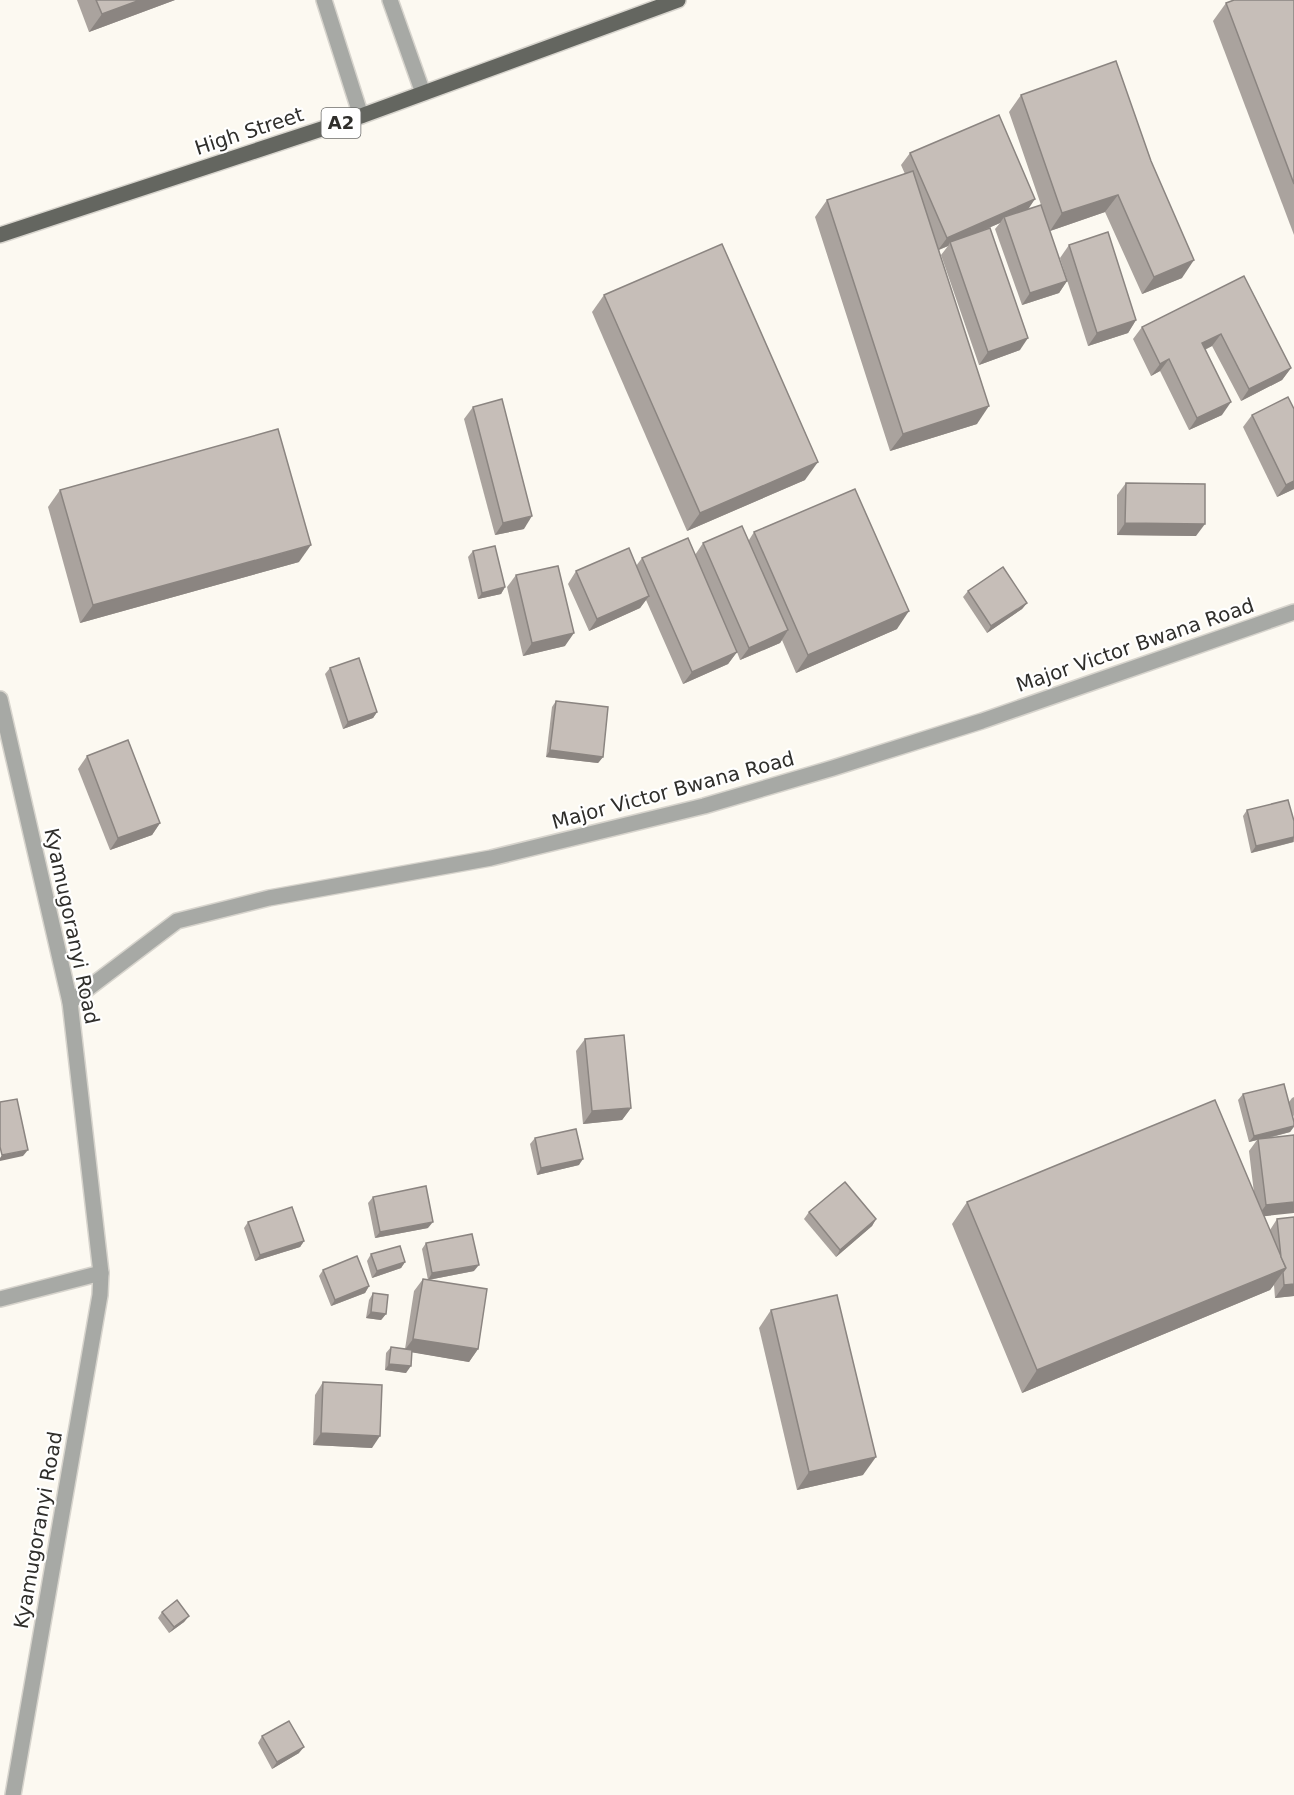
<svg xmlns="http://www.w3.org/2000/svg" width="1294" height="1795" font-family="'DejaVu Sans',sans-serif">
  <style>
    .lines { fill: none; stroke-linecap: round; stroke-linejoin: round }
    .minor-casing { stroke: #d7d4cd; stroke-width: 18 }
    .major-casing { stroke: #d7d4cd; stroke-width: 18 }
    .minor { stroke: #a7a9a5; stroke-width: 15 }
    .major { stroke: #646660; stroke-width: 15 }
    .wall { fill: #aaa39e }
    .shaded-wall { fill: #8b8581 }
    .building { fill: #c6beb8; stroke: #8b8581; stroke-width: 1.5 }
    .labels { text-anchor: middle; stroke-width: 4.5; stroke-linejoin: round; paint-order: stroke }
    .shield { fill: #fff; stroke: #6d6d6b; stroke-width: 1.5 }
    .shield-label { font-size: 18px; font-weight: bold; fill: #2f2e2b }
    .street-label { font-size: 20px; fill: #2f2e2b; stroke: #fff }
  </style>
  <rect width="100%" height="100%" fill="#fcf9f1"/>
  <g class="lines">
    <g class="minor-casing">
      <g id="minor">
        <path d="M324,0L361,116"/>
        <path d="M390,0L423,93"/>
        <path d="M0,699L70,1002L101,1273L100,1295L13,1795"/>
        <path d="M70,1002L177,921L269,898L491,858L704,806L833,768L982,721L1294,612"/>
        <path d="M0,1299L101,1273"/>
      </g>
    </g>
    <g class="major-casing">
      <path id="major" d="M0,235L361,116L678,0"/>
    </g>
    <use href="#minor" class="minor"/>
    <use href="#major" class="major"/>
  </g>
  <g class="wall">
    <path d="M77,0H175L89,32Z"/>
    <path d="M1294,0V235L1213,21L1226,3Z"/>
    <path d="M1021,95L1151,161L1182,278L1142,294L1105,212L1050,231L1009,112Z"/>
    <path d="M910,153L1028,209L1067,281L1059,293L1022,305L995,229L1000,223L977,233L1020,350L979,365L941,255L948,246L939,250L977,424L890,451L815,217L827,200L905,174L901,165Z"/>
    <path d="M1069,245L1136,320L1128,333L1088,346L1060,258Z"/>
    <path d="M1244,276L1291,368L1282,380L1241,401L1212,346L1205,350L1222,415L1189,430L1160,371L1151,376L1133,339L1142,327Z"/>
    <path d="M604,295L805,480L687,531L592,312Z"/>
    <path d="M473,407L524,529L495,535L464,419Z"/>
    <path d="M1294,409V489L1277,497L1243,427L1252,415Z"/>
    <path d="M1126,483L1196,536L1117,535V495Z"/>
    <path d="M60,490L299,562L80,623L48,507Z"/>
    <path d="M754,532L897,629L796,673L782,640L780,643L740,660L737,652L728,664L683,684L646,600L640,608L589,631L568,584L576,571L636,566L642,558L695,555L703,543L749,540Z"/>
    <path d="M473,551L505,587L501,594L478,599L468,557Z"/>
    <path d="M516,575L565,646L523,656L507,587Z"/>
    <path d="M968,591L1027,603L1022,609L987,633L963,597Z"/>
    <path d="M330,668L377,712L373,718L343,729L325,674Z"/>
    <path d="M556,701L603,757L598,763L546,757L552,707Z"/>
    <path d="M87,756L160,823L152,835L110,850L78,769Z"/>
    <path d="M1247,810L1294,837V842L1251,853L1243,816Z"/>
    <path d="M585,1039L631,1108L622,1120L583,1124L576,1051Z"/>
    <path d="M1243,1094L1289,1102L1292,1098L1294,1097V1117L1292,1113L1294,1122V1127L1290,1132L1269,1138L1294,1135L1264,1216L1270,1230L1277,1219L1294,1217V1296L1275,1298L1274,1285L1270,1290L1022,1393L952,1224L967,1202L1254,1193L1249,1151L1257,1140L1249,1142L1238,1100Z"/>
    <path d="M535,1138L579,1165L537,1175L530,1144Z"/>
    <path d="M373,1197L428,1228L375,1238L368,1203Z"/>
    <path d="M809,1212L876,1219L872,1226L836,1257L804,1219Z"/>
    <path d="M248,1222L304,1241L300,1247L255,1261L244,1228Z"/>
    <path d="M426,1243L474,1271L428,1280L478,1349L469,1362L412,1352L406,1373L385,1370L386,1353L391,1347L405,1349L414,1291L423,1279L428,1280L422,1249Z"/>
    <path d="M371,1254L405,1262L401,1268L372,1278L367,1261Z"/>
    <path d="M323,1270L369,1286L365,1293L331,1306L319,1276Z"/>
    <path d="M373,1293L386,1314L381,1320L366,1318L369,1300Z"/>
    <path d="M771,1310L863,1475L797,1490L759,1328Z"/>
    <path d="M323,1382L372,1448L313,1445L315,1395Z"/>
    <path d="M162,1612L189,1616L184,1622L169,1633L158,1618Z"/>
    <path d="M262,1736L299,1753L272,1769L258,1743Z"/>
  </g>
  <g class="shaded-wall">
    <path d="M140,0H175L89,32L102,14Z"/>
    <path d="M1118,195L1105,212L1050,231L1062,213Z"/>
    <path d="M1035,199L1027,211L1004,217L1000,223L951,244L950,242L948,246L938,250L947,238Z"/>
    <path d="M1194,260L1182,278L1142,294L1154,277Z"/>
    <path d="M1067,281L1059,293L1022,305L1030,293Z"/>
    <path d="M1136,320L1128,333L1088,346L1097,333Z"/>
    <path d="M1221,334L1212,346L1193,355L1202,343Z"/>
    <path d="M1028,338L1020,350L979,365L988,352Z"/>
    <path d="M1169,359L1160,371L1151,376L1160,364Z"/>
    <path d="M1291,368L1282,380L1241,401L1249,389Z"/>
    <path d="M1231,402L1222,415L1189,430L1197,418Z"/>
    <path d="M989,406L977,424L890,451L903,434Z"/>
    <path d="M818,462L805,480L687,531L700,513Z"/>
    <path d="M1294,481V489L1277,497L1286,485Z"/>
    <path d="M532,516L524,529L495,535L503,523Z"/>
    <path d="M1125,523L1205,524L1196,536L1117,535Z"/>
    <path d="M311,545L299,562L80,623L93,605Z"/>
    <path d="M505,587L501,594L478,599L482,593Z"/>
    <path d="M649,596L640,608L589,631L597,619Z"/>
    <path d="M1027,603L1022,609L987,633L991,626Z"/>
    <path d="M909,611L897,629L796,673L808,655Z"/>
    <path d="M788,630L780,643L740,660L749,648Z"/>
    <path d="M574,633L565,646L523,656L532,643Z"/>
    <path d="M737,652L728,664L683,684L692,672Z"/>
    <path d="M377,712L373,718L343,729L348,722Z"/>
    <path d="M550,750L603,757L598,763L546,757Z"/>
    <path d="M160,823L152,835L110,850L118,838Z"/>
    <path d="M1294,837L1293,842L1251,853L1256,846Z"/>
    <path d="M631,1108L622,1120L583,1124L592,1111Z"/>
    <path d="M1294,1126L1290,1132L1258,1140V1139L1257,1140L1249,1142L1254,1136Z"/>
    <path d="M28,1150L23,1156L0,1161V1158L2,1155Z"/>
    <path d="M583,1159L579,1165L537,1175L541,1168Z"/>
    <path d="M1294,1202V1213L1257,1217L1266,1205Z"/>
    <path d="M876,1219L872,1226L836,1257L840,1250Z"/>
    <path d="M433,1222L428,1228L375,1238L380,1232Z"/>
    <path d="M304,1241L300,1247L255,1261L260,1255Z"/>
    <path d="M405,1262L401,1268L372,1278L377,1271Z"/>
    <path d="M479,1265L474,1271L428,1280L432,1273Z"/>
    <path d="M1286,1268L1270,1290L1022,1393L1037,1370Z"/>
    <path d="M1294,1284V1296L1275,1298L1284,1285Z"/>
    <path d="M369,1286L365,1293L331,1306L335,1300Z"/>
    <path d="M371,1312L386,1314L381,1320L366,1318Z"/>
    <path d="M413,1339L478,1349L469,1362L404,1351Z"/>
    <path d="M389,1364L411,1366L406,1373L385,1370Z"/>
    <path d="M321,1433L380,1436L372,1448L313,1445Z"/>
    <path d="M876,1457L863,1475L797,1490L809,1472Z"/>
    <path d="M189,1616L184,1622L169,1633L174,1627Z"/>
    <path d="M304,1747L299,1753L272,1769L277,1762Z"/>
  </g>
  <g class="building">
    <path d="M96,0H140L102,14Z"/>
    <path d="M1234,0H1294V184L1226,3Z"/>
    <path d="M1116,61L1151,161L1194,260L1154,277L1118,195L1062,213L1021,95Z"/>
    <path d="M999,115L1035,199L947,238L910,153Z"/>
    <path d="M913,171L989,406L903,434L827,200Z"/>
    <path d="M1041,205L1067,281L1030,293L1004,217Z"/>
    <path d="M990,228L1028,338L988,352L950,242Z"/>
    <path d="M1108,232L1136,320L1097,333L1069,245Z"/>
    <path d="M722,244L818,462L700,513L604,295Z"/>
    <path d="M1244,276L1291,368L1249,389L1221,334L1202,343L1231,402L1197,418L1169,359L1160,364L1142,327Z"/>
    <path d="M1288,397L1294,409V481L1286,485L1252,415Z"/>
    <path d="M502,399L532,516L503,523L473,407Z"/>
    <path d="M278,429L311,545L93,605L60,490Z"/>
    <path d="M1126,483L1205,484V524L1125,523Z"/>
    <path d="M855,489L909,611L808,655L754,532Z"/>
    <path d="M742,526L788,630L749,648L703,543Z"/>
    <path d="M688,538L737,652L692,672L642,558Z"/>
    <path d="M495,546L505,587L482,593L473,551Z"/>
    <path d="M629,548L649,596L597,619L576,571Z"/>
    <path d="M558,566L574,633L532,643L516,575Z"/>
    <path d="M1003,567L1027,603L991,626L968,591Z"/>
    <path d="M359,658L377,712L348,722L330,668Z"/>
    <path d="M556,701L608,707L603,757L550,750Z"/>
    <path d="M128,740L160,823L118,838L87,756Z"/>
    <path d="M1288,800L1294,821V837L1256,846L1247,810Z"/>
    <path d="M624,1035L631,1108L592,1111L585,1039Z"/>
    <path d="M1284,1084L1294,1122V1126L1254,1136L1243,1094Z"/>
    <path d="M17,1099L28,1150L2,1155L0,1147V1102Z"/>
    <path d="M1215,1100L1286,1268L1037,1370L967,1202Z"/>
    <path d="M576,1129L583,1159L541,1168L535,1138Z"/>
    <path d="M1294,1135V1202L1266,1205L1258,1139Z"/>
    <path d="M845,1182L876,1219L840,1250L809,1212Z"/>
    <path d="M426,1186L433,1222L380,1232L373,1197Z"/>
    <path d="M292,1207L304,1241L260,1255L248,1222Z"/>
    <path d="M1294,1217V1284L1284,1285L1283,1272L1286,1268L1281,1257L1277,1219Z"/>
    <path d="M472,1234L479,1265L432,1273L426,1243Z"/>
    <path d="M400,1246L405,1262L377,1271L371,1254Z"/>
    <path d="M357,1256L369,1286L335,1300L323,1270Z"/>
    <path d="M423,1279L487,1289L478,1349L413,1339Z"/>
    <path d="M373,1293L388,1295L386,1314L371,1312Z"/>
    <path d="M837,1295L876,1457L809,1472L771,1310Z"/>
    <path d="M391,1347L412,1350L411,1366L389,1364Z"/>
    <path d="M323,1382L382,1385L380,1436L321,1433Z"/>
    <path d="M177,1600L189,1616L174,1627L162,1612Z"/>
    <path d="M289,1721L304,1747L277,1762L262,1736Z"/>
  </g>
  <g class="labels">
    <rect class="shield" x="321.5" y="108" width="39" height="30" rx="4.5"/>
    <g class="shield-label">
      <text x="341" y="129">A2</text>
    </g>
    <g class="street-label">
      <text transform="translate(249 131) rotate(-18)" y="7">High Street</text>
      <text transform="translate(1135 645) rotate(-19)" y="7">Major Victor Bwana Road</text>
      <text transform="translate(673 790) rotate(-15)" y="7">Major Victor Bwana Road</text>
      <text transform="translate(72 926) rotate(78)" y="7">Kyamugoranyi Road</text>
      <text transform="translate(38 1530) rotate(-80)" y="7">Kyamugoranyi Road</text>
    </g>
  </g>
</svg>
